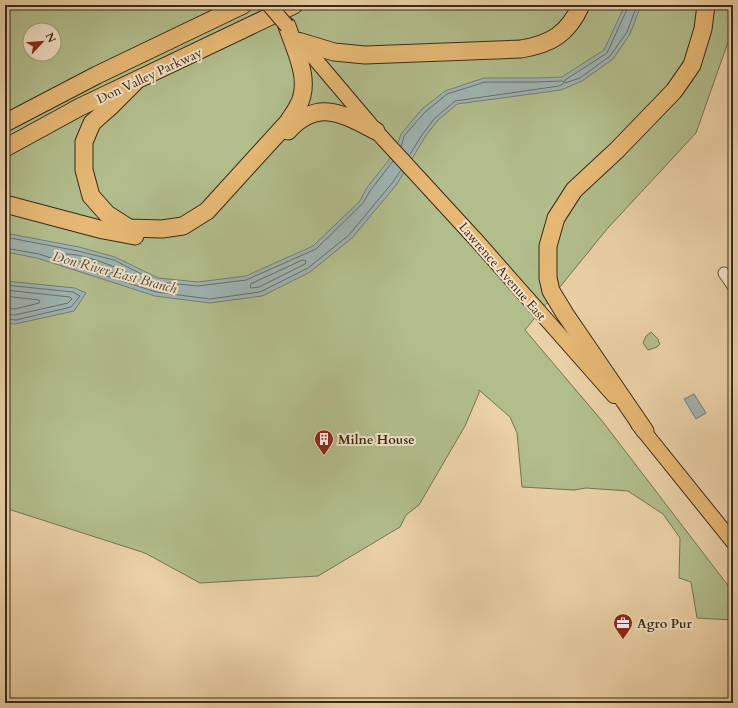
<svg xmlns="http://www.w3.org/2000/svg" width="738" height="708" font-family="Cardo,serif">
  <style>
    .green { fill: #b2bd8c; stroke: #747453; fill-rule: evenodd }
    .water { fill: #9eb4b3; stroke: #757d76 }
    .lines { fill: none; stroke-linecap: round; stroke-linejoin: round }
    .shore { stroke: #6a6f66; stroke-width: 1 }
    .minor-casing { stroke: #64543d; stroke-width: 13 }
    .major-casing { stroke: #372a1a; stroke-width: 16 }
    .highway-casing { stroke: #372a1a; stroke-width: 19 }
    .minor { stroke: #f2e1c6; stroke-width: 11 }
    .major { stroke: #e6b874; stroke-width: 14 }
    .highway { stroke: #e6b874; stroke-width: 17 }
    .major-bridge-casing { stroke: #372a1a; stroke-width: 16; stroke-linecap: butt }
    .major-bridge { stroke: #e6b874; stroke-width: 14 }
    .labels { text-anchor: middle; stroke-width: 4; stroke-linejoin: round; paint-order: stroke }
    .street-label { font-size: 13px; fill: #372a1a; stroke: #f2e1c6 }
    .poi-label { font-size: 13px; font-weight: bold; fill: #372a1a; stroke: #f2e1c6; text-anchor: start }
    .water-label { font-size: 14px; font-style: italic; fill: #514c40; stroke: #f2e1c6 }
  </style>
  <rect width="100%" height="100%" fill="#ebd1a7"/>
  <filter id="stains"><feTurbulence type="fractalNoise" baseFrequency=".005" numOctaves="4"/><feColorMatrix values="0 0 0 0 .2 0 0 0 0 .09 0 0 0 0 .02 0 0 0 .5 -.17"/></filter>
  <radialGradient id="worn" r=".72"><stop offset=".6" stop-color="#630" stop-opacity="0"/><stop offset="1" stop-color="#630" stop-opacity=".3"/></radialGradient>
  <g class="green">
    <path d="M5,5H733V28L696,133L607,229L525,330L603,422L733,592V620L697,618L691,582L679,578L680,538L663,514L628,491L586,488L574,490L522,487L517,433L510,417L479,390V393L465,426L419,505L406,515L400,527L318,576L200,583L145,553L5,508ZM30,30H54V54H30Z"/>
    <path d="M651,332L659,340L658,341L660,344L657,347L648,350L643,343L646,336Z"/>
  </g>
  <g class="water">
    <path d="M625,5H641L630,34L613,59L582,81L561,90L457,104L437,121L425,137L397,184L352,238L310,272L262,296L210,303L155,296L37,258L5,252V233L79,247L115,257L158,278L198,282L246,276L313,246L360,201L366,189L395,152L401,134L422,109L445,91L484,78H537L562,77L604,50Z"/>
    <path d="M5,281L75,288L86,293L74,311L15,324L5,323Z"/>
    <path d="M694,394L706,413L696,419L684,399Z"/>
  </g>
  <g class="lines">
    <g class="shore">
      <path d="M629,5L607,53L565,80V83L580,78L610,56L627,32L637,5"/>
      <path d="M401,147L404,136L425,112L447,94L485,82H537L562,81L564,82L563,84L559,86L455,101L434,119L422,135L409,156"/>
      <path d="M5,237L78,251L114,260L157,282L198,286L246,280L316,249L363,203L370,191L393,161"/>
      <path d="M5,248L39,254L156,292L210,299L260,292L308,268L349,235L393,182L401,170"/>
      <path d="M64,254C82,253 114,266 130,274L131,277L129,278L65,257L63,256Z"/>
      <path d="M303,260L306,261L305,264L259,287L251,288L250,287L251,284Z"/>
      <path d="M5,285L73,292L80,296L71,307L16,320L5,319"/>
      <path d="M5,290L70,297L72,299L68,303L15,315L5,314"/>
      <path d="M5,296L39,300L40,302L39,303L15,309L5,308"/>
    </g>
    <g class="minor-casing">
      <path id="minor" d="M724,273L733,286"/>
    </g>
    <g class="major-casing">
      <g id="major">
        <path d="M299,40L376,131L478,242L614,396"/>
        <path d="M638,424L733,542"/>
      </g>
    </g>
    <g class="highway-casing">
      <g id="highway">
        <path d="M301,42L334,52L365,55L521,49C551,44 568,34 581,5"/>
        <path d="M135,82L110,107L92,123L84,142V170L91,196L107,214L129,228L162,229L183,226L207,211L288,122C291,117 295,112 298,106C312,81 295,50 287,26"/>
        <path d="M5,123L97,75L243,5"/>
        <path d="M288,131C318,98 343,114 376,131"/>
        <path d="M5,148L80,107L294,5"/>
        <path d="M5,204L103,230L135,236"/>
        <path d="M645,431L565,314L551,291L548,278V246L556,218L574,190L617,150L674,91L692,65L703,29L706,5"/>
      </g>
    </g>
    <use href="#minor" class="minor"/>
    <use href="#major" class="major"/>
    <use href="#highway" class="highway"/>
    <g class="major-bridge-casing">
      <path id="major-bridge" d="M269,5L287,26"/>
    </g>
    <use href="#major-bridge" class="major-bridge"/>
  </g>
  <defs>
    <g id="building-pin" transform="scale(1)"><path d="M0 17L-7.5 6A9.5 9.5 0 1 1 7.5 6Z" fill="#8f2418" stroke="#f2e1c6"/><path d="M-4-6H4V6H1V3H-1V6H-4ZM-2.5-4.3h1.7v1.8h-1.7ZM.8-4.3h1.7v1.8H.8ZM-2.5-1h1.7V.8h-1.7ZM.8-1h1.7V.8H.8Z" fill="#fff"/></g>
    <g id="office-pin" transform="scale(1)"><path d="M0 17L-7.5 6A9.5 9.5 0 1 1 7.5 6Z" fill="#8f2418" stroke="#f2e1c6"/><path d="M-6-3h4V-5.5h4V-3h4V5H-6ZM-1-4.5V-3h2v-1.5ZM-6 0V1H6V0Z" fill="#fff"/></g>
  </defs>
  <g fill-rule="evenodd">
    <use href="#building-pin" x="324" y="439"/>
    <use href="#office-pin" x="623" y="623"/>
  </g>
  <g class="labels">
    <g class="street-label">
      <text transform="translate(149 75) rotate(-25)" y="5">Don Valley Parkway</text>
      <text transform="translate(503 271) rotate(49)" y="5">Lawrence Avenue East</text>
    </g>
    <g class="poi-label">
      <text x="338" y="444">Milne House</text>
      <text x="637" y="628">Agro Pur</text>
    </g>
    <g class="water-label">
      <text transform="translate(115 272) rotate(15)" y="5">Don River East Branch</text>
    </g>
  </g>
  <rect width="738" height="708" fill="none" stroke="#ebd1a7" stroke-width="20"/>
  <rect x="6" y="6" width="726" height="696" fill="none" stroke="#372a1a" stroke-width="2"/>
  <rect x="10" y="10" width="718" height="688" fill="none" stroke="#372a1a"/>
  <g transform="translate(42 42) rotate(64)"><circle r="19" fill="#f2e1c6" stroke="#a79881"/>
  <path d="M0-3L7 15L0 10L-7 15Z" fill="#8f2418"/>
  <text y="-6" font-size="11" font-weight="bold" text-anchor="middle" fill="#372a1a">N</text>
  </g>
  <rect width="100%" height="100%" filter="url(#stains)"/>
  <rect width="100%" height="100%" fill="url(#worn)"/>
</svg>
